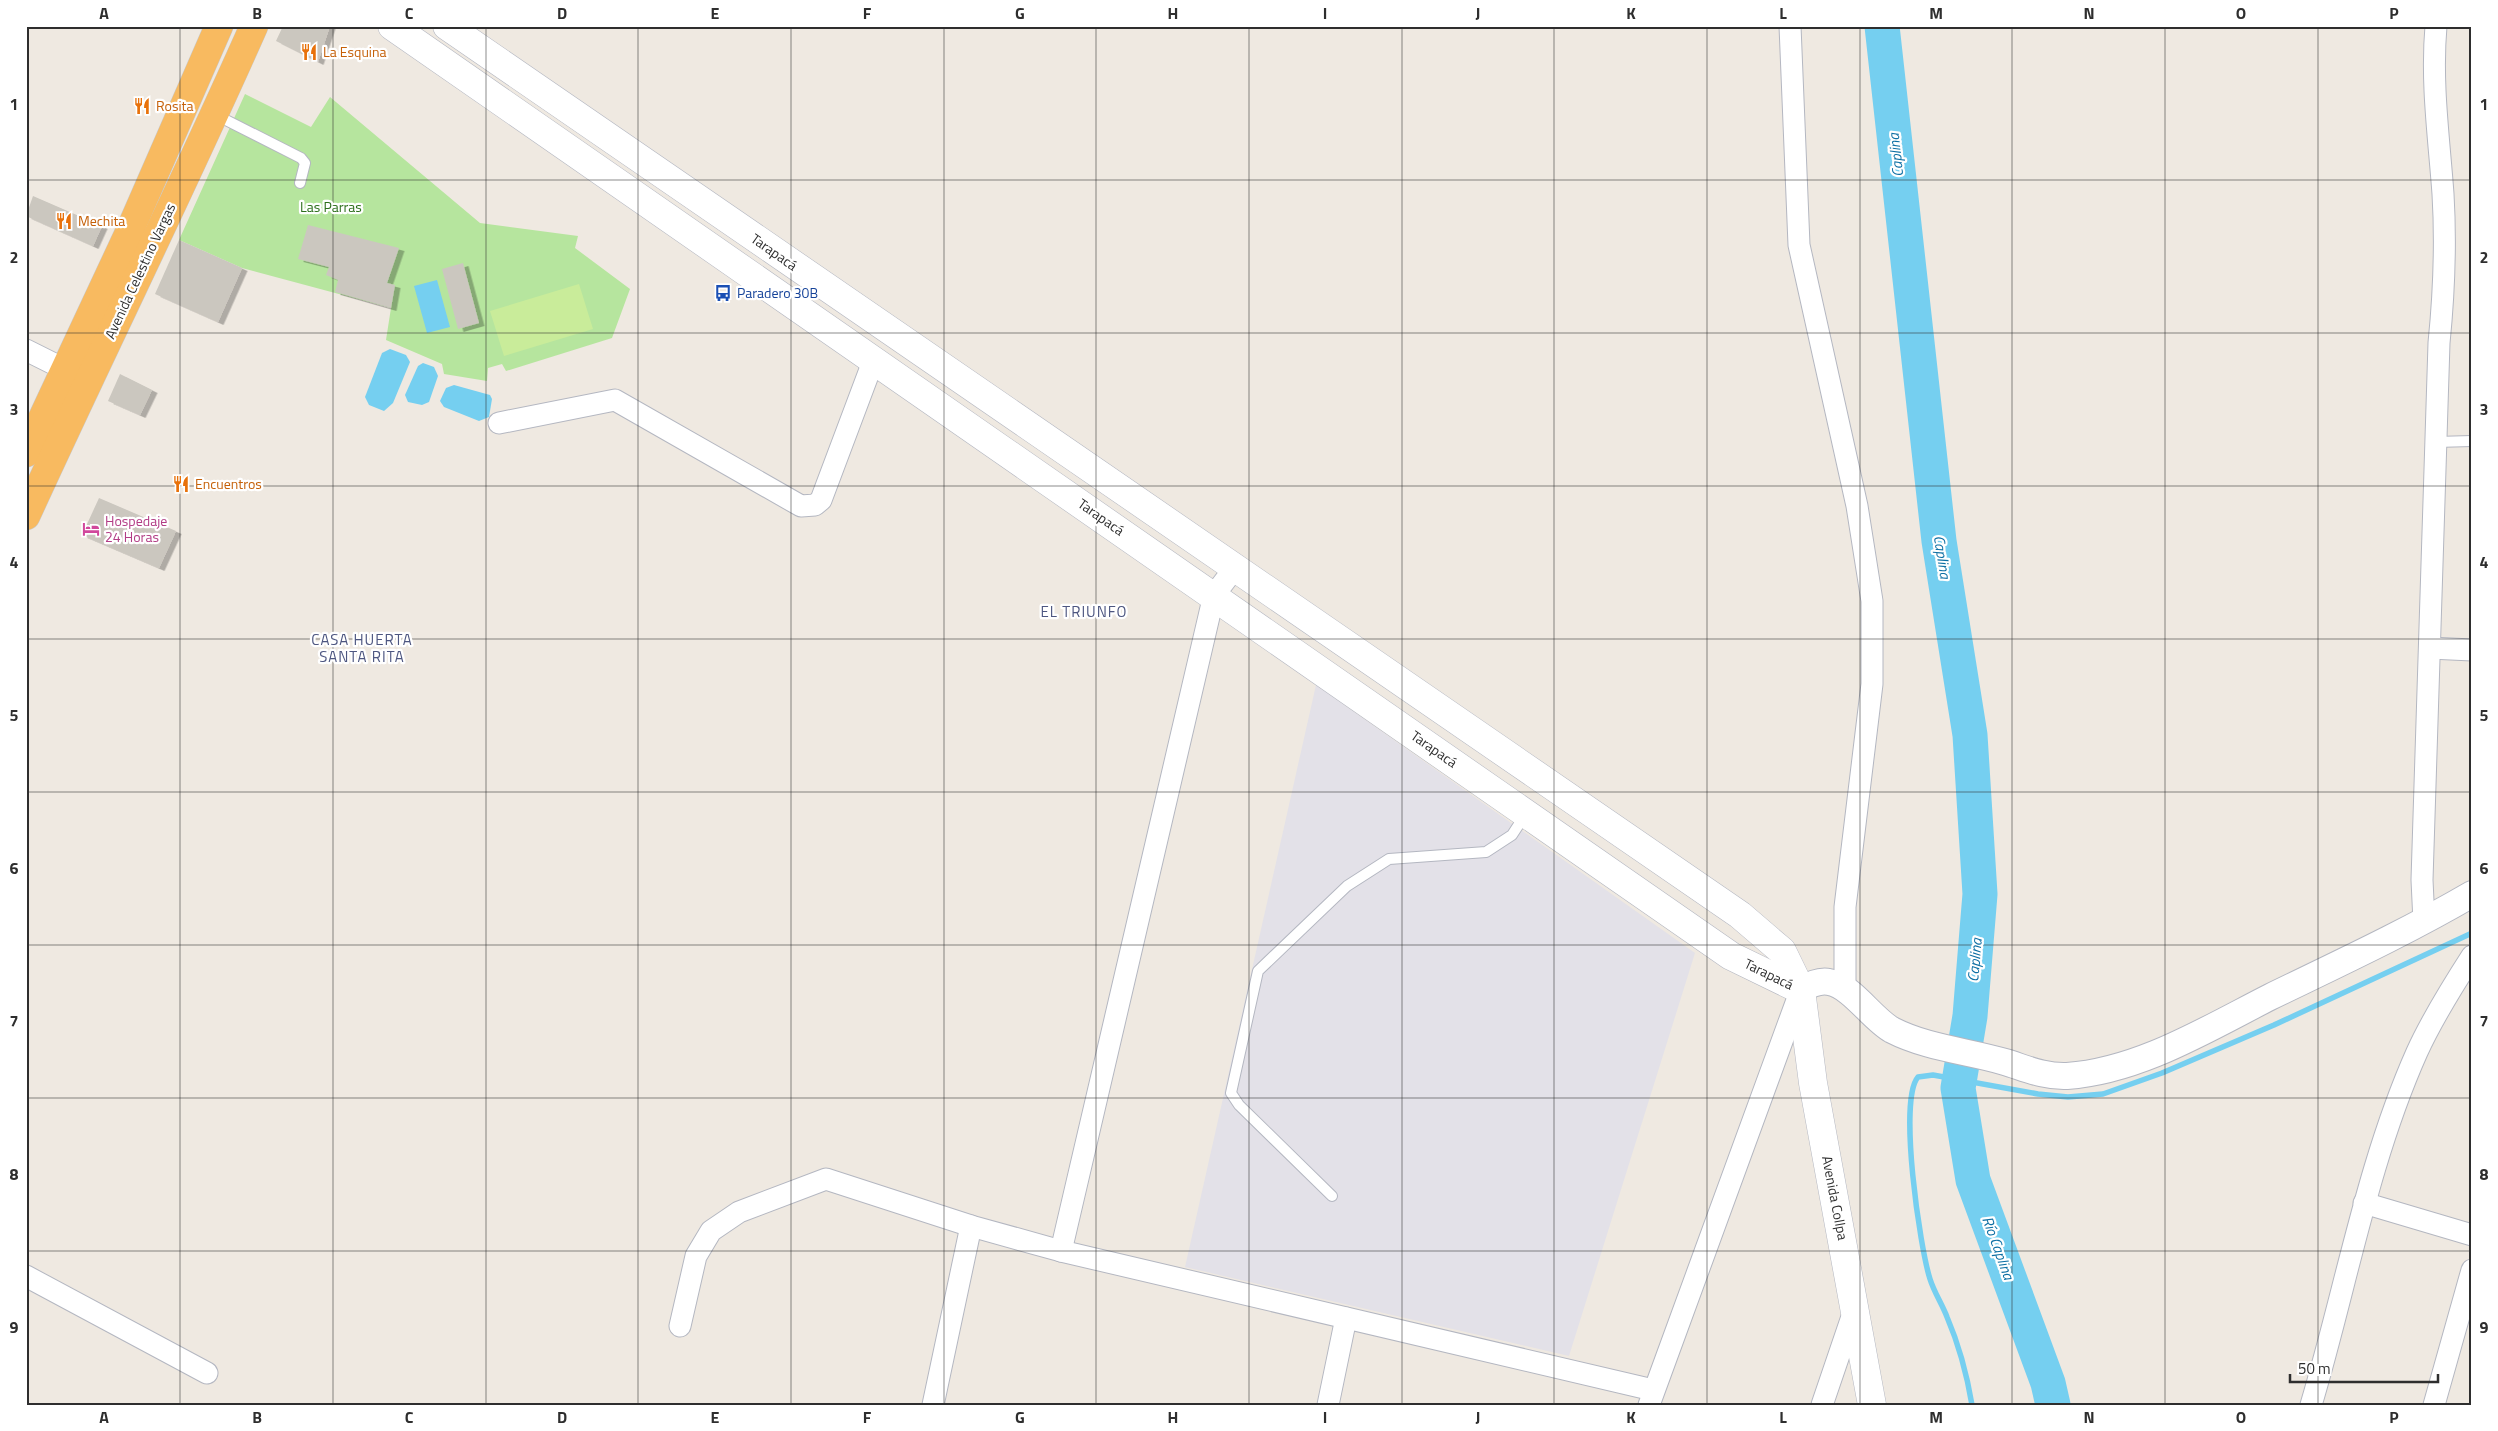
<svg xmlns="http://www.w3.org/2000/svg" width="2498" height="1431" font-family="'Titillium Web',sans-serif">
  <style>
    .industrial { fill: #e3e1e8 }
    .green { fill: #b6e59e }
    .pitch { fill: #c9ec9a }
    .water { fill: #75cff0 }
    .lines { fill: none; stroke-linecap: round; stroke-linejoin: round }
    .stream { stroke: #75cff0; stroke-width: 5.5 }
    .river { stroke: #75cff0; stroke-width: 35 }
    .building { fill: #cbc7bf; filter: url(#shadow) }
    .service-casing { stroke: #b4b7c1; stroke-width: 12 }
    .minor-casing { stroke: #b4b7c1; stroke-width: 23 }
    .tertiary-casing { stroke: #b4b7c1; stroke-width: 28 }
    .secondary-casing { stroke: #b4b7c1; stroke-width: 29 }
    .trunk-casing { stroke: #c9c9c9; stroke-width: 29 }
    .service { stroke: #fff; stroke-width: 10 }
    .minor { stroke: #fff; stroke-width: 21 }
    .tertiary { stroke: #fff; stroke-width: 26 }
    .secondary { stroke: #fff; stroke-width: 28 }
    .trunk { stroke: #f8ba60; stroke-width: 28 }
    .grid { fill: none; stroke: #2e2e2e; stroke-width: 1; stroke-opacity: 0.55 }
    .labels { text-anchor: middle; stroke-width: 4.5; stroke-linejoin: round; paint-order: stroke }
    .food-label { font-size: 14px; fill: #c56008; stroke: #fff; text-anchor: start }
    .park-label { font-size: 14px; fill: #2c6e1b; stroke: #fff }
    .street-label { font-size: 14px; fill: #2e2e2e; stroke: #fff }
    .transit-label { font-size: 14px; fill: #164399; stroke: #fff; text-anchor: start }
    .hotel-label { font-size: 14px; fill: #b23c85; stroke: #fff; text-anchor: start }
    .water-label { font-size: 15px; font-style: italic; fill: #0d6fa3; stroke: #fff }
    .neighbourhood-label { font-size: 15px; letter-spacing: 1px; fill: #4d5680; stroke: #fff }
    .neatline { fill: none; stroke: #2e2e2e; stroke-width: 2 }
    .grid-label { font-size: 16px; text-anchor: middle; font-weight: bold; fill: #2e2e2e }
  </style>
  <defs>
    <filter id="shadow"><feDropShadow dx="5.5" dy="3" stdDeviation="0" flood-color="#0004"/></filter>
  </defs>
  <rect width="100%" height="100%" fill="#efe9e1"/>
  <path class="industrial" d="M1316,685L1695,953L1569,1356L1185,1267Z"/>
  <path class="green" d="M245,94L311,127L330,97L480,223L578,236L575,248L630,289L612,338L506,371L502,364L488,368L487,381L444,374L442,364L386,340L391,308L242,268L179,240Z"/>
  <path class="pitch" d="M579,284L593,329L504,356L490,311Z"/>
  <g class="water">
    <path d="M437,280L450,327L427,333L414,286Z"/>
    <path d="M390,349L406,355L410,362L393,403L384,411L369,405L365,397L382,353Z"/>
    <path d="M423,363L434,367L438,376L429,402L422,405L408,402L405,395L418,366Z"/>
    <path d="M454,385L490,395L492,399L489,417L479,421L444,407L440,401L446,388Z"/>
  </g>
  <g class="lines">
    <path class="stream" d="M1972,1405C1967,1375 1959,1345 1947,1317C1942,1304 1934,1292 1930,1279C1920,1248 1898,1100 1918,1077L1933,1075L2038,1094L2068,1097L2103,1094L2162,1073L2274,1025L2472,933"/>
    <path class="river" d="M1882,26L1939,541L1970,735L1980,894L1970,1016L1958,1088L1973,1180L2048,1383L2053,1405"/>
  </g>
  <g class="building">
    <path d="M283,26H330L318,62L276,41Z"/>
    <path d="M33,196L102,226L93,246L26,216Z"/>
    <path d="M308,225L399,248L387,283L395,285L391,308L335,292L338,280L326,275L329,267L298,259Z"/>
    <path d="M179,240L242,268L218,322L155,294Z"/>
    <path d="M463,263L479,323L458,329L442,269Z"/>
    <path d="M120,374L152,390L140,415L108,401Z"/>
    <path d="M99,498L176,531L159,568L82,535Z"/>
  </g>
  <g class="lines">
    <g class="service-casing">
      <g id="service">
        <path d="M216,115L301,158L305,163L300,183"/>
        <path d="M2436,442L2472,441"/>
        <path d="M1332,1196L1239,1105L1231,1093L1258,971L1347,886L1389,859L1486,852L1512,835L1525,815"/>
      </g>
    </g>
    <g class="minor-casing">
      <g id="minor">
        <path d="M1790,26L1799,245L1857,506L1872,601V684L1845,907V989"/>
        <path d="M26,350L64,369"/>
        <path d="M499,423L615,400L801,506L815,505L821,500L874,359"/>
        <path d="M2430,648L2472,650"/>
        <path d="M2424,922L2422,880L2439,343C2444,293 2446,244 2443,194C2439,138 2431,83 2436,26"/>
        <path d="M2364,1203L2472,1235"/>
        <path d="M1061,1251L1214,595L1234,569"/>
        <path d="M26,1276L207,1373"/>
        <path d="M680,1326L696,1256L711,1231L739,1212L826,1179L971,1226L1061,1251L1653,1390"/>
        <path d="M933,1405L971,1226"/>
        <path d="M1328,1405L1346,1318"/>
        <path d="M1649,1405L1800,992"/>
        <path d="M1822,1405L1855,1308"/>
        <path d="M2311,1405C2346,1288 2367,1164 2417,1052C2432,1019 2452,987 2472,956"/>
        <path d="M2434,1405L2472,1270"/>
      </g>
    </g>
    <g class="tertiary-casing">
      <path id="tertiary" d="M1801,990C1809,985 1819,980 1829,982C1852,986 1872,1019 1892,1030C1927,1048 1968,1051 2005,1062C2025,1068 2044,1077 2067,1076C2139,1071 2207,1029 2270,997C2338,964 2407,932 2472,894"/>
    </g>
    <g class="secondary-casing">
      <g id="secondary">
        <path d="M392,26L1731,956L1801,990"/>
        <path d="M447,26L1740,915L1782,951L1801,990L1813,1083L1872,1405"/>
      </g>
    </g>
    <g class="trunk-casing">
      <g id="trunk">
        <path d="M26,453L126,239L219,26"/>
        <path d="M26,516C101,352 181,191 254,26"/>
      </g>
    </g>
    <use href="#service" class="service"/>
    <use href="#minor" class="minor"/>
    <use href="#tertiary" class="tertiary"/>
    <use href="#secondary" class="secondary"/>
    <use href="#trunk" class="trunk"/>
  </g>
  <path class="grid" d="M180,26V1405M333,26V1405M486,26V1405M638,26V1405M791,26V1405M944,26V1405M1096,26V1405M1249,26V1405M1402,26V1405M1554,26V1405M1707,26V1405M1860,26V1405M2012,26V1405M2165,26V1405M2318,26V1405M26,180H2472M26,333H2472M26,486H2472M26,639H2472M26,792H2472M26,945H2472M26,1098H2472M26,1251H2472"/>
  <defs>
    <g id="restaurant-bare" transform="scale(1.35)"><path d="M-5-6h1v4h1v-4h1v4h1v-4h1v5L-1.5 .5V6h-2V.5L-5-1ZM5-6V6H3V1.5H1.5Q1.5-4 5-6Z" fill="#e8710a" stroke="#fff" stroke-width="2.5" paint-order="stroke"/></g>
    <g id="bus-bare" transform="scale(1.35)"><path d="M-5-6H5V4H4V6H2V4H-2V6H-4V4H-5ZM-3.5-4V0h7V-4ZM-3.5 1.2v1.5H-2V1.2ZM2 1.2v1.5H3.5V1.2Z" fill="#1a4fb4" stroke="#fff" stroke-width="2.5" paint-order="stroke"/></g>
    <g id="hotel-bare" transform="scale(1.35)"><path d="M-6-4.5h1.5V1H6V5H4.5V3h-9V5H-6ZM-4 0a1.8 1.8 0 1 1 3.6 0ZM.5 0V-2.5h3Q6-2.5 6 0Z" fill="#d1479c" stroke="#fff" stroke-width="2.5" paint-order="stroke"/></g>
  </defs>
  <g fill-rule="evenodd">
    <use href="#restaurant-bare" x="309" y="52"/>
    <use href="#restaurant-bare" x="142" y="106"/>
    <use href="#restaurant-bare" x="64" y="221"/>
    <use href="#bus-bare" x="723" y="293"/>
    <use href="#restaurant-bare" x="181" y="484"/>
    <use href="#hotel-bare" x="91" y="529"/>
  </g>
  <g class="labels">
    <g class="food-label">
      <text x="323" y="57">La Esquina</text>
      <text x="156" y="111">Rosita</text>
      <text x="78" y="226">Mechita</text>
      <text x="195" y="489">Encuentros</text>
    </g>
    <g class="park-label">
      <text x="331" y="212">Las Parras</text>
    </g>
    <g class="street-label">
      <text transform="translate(774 252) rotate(35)" y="5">Tarapacá</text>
      <text transform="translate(140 271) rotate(-65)" y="5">Avenida Celestino Vargas</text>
      <text transform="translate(1101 517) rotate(35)" y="5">Tarapacá</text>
      <text transform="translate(1434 749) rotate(35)" y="5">Tarapacá</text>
      <text transform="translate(1769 974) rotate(26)" y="5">Tarapacá</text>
      <text transform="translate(1835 1198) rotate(79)" y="5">Avenida Collpa</text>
    </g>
    <g class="transit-label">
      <text x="737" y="298">Paradero 30B</text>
    </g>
    <g class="hotel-label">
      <text x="105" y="526">Hospedaje<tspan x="105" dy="16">24 Horas</tspan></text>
    </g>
    <g class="water-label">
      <text transform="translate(1896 155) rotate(-96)" y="5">Caplina</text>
      <text transform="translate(1942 557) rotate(81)" y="5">Caplina</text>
      <text transform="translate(1975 960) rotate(-85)" y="5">Caplina</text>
      <text transform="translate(1998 1248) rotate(70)" y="5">Río Caplina</text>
    </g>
    <g class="neighbourhood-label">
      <text x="1084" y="617">EL TRIUNFO</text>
      <text x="362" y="645">CASA HUERTA<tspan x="362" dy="17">SANTA RITA</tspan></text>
    </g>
  </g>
  <rect width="2498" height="1431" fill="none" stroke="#ffffff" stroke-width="55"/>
  <path d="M2290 1374v8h148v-8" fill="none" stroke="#2e2e2e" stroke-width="2.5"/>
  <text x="2298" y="1374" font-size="15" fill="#2e2e2e" stroke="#ffffff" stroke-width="4" paint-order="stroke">50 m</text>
  <rect x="28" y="28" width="2442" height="1376" class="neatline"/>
  <g class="grid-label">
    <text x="104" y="19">A</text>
    <text x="257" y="19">B</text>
    <text x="409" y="19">C</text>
    <text x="562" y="19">D</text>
    <text x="715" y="19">E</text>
    <text x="867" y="19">F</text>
    <text x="1020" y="19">G</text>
    <text x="1173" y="19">H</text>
    <text x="1325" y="19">I</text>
    <text x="1478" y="19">J</text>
    <text x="1631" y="19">K</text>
    <text x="1783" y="19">L</text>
    <text x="1936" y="19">M</text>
    <text x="2089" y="19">N</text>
    <text x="2241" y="19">O</text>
    <text x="2394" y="19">P</text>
    <text x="14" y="110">1</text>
    <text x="2484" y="110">1</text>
    <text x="14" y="263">2</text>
    <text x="2484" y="263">2</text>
    <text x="14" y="415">3</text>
    <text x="2484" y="415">3</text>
    <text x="14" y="568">4</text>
    <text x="2484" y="568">4</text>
    <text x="14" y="721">5</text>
    <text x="2484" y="721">5</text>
    <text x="14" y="874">6</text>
    <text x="2484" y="874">6</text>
    <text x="14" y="1027">7</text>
    <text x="2484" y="1027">7</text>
    <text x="14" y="1180">8</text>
    <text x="2484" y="1180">8</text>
    <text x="14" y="1333">9</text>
    <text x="2484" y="1333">9</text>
    <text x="104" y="1423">A</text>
    <text x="257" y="1423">B</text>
    <text x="409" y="1423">C</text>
    <text x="562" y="1423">D</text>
    <text x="715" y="1423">E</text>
    <text x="867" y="1423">F</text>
    <text x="1020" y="1423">G</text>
    <text x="1173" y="1423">H</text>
    <text x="1325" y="1423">I</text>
    <text x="1478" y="1423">J</text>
    <text x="1631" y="1423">K</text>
    <text x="1783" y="1423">L</text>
    <text x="1936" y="1423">M</text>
    <text x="2089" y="1423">N</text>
    <text x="2241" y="1423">O</text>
    <text x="2394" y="1423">P</text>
  </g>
</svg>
